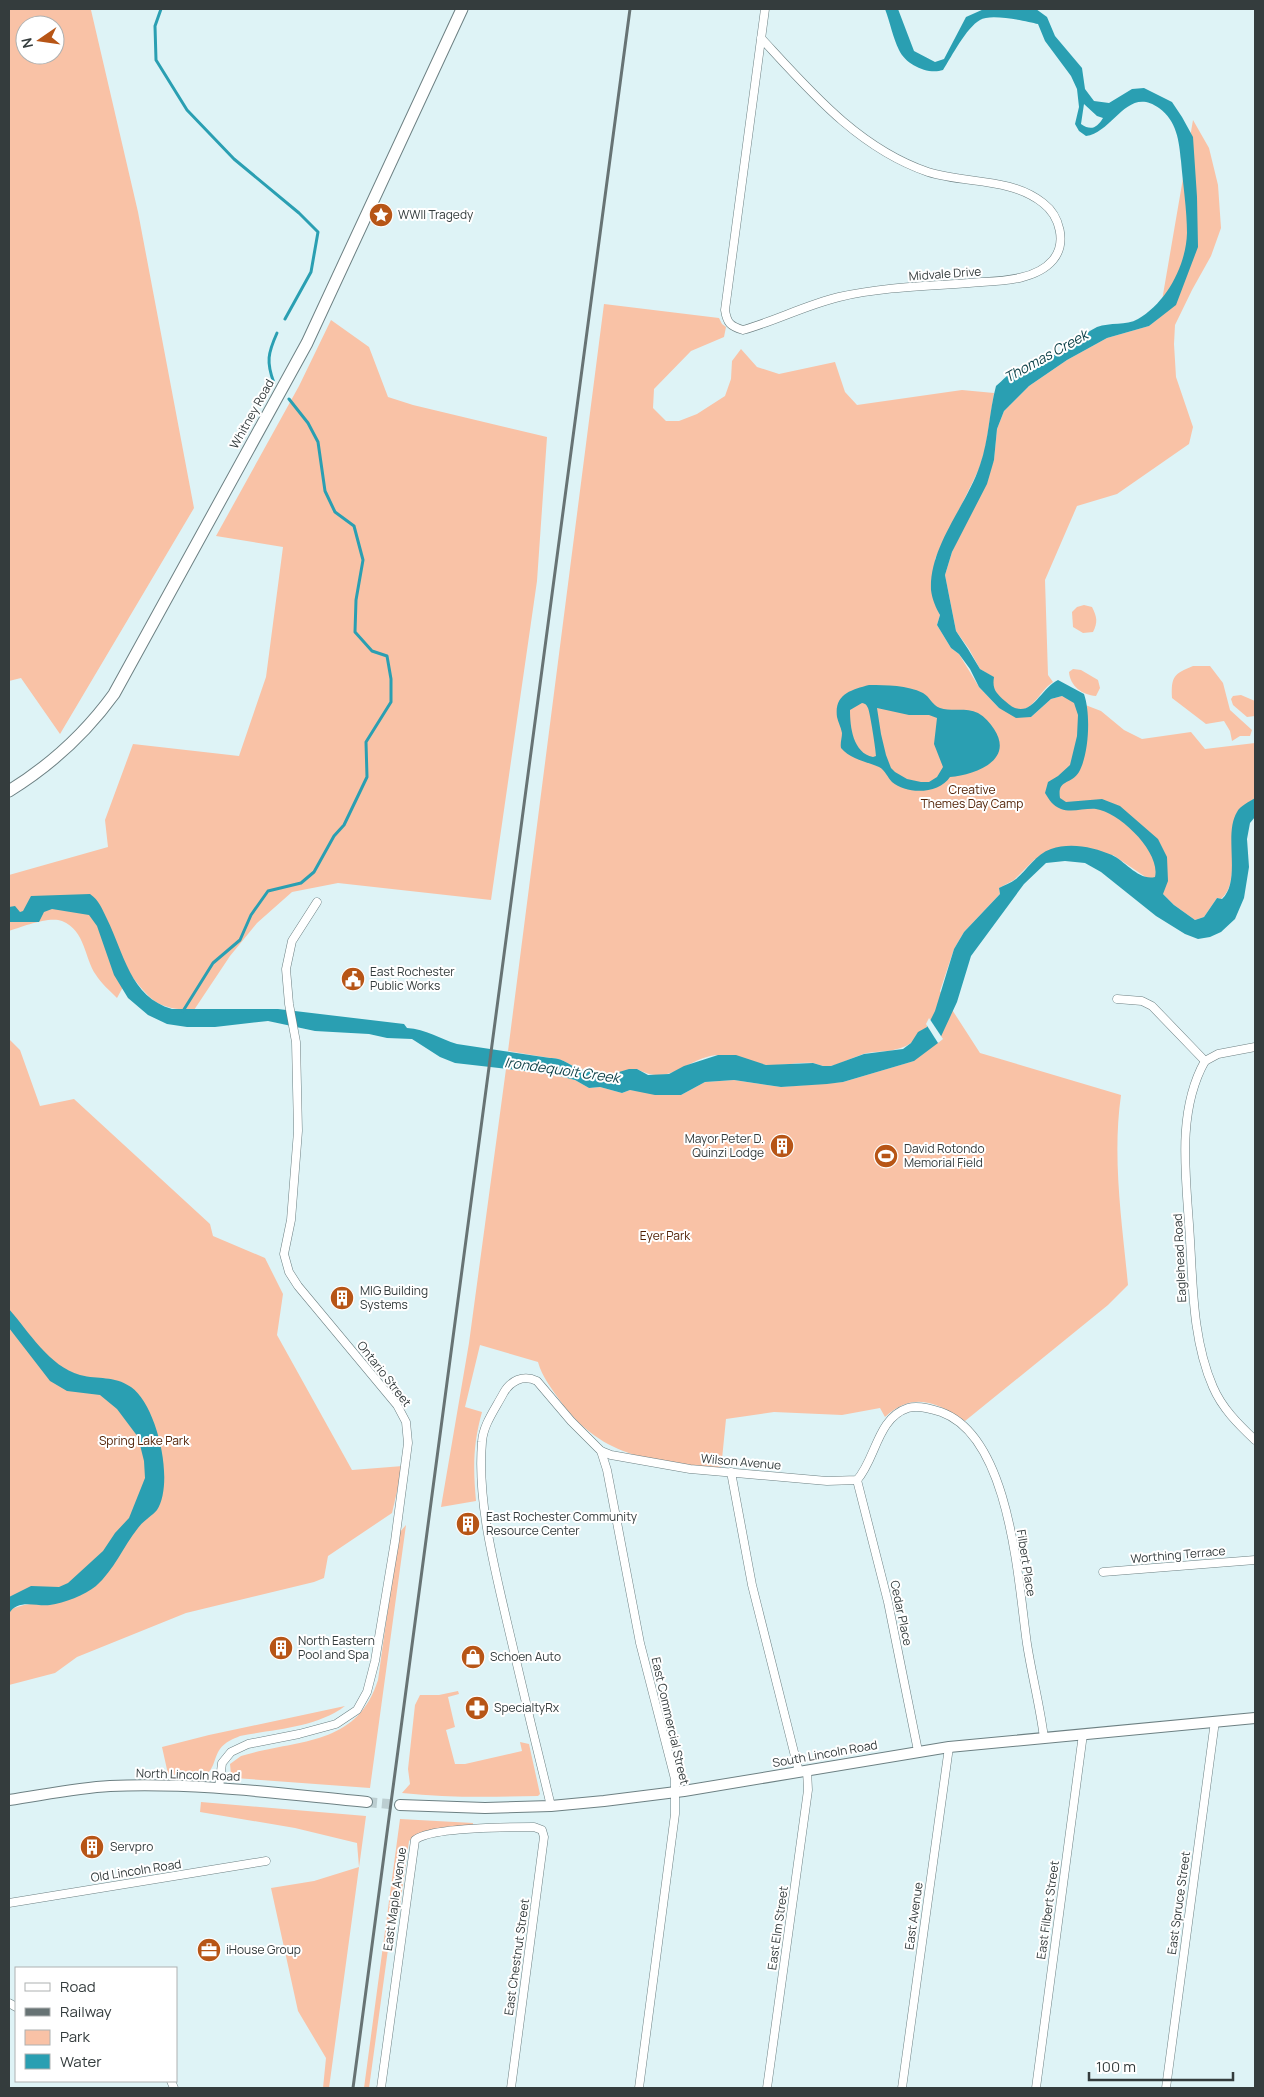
<svg xmlns="http://www.w3.org/2000/svg" width="1264" height="2097" font-family="Manrope,sans-serif">
  <style>
    .green { fill: #f9c2a6; fill-rule: evenodd }
    .water { fill: #2a9fb2; fill-rule: evenodd }
    .pier { fill: #def3f6 }
    .lines { fill: none; stroke-linecap: round; stroke-linejoin: round }
    .stream { stroke: #2a9fb2; stroke-width: 3 }
    .tertiary-tunnel { stroke: #bcced1; stroke-width: 10; stroke-dasharray: 10 5; stroke-linecap: butt }
    .minor-casing { stroke: #6d8083; stroke-width: 9 }
    .tertiary-casing { stroke: #6d8083; stroke-width: 12 }
    .secondary-casing { stroke: #6d8083; stroke-width: 13 }
    .minor { stroke: #fff; stroke-width: 8 }
    .tertiary { stroke: #fff; stroke-width: 10 }
    .secondary { stroke: #fff; stroke-width: 11 }
    .rail { stroke: #677374; stroke-width: 3 }
    .labels { text-anchor: middle; stroke-width: 4; stroke-linejoin: round; paint-order: stroke }
    .poi-label { font-size: 12px; fill: #343c3d; stroke: #fff; text-anchor: start }
    .street-label { font-size: 12px; fill: #343c3d; stroke: #fff }
    .park-label { font-size: 12px; fill: #522307; stroke: #fff }
    .water-label { font-size: 14px; font-style: italic; fill: #0b3f46; stroke: #fff }
  </style>
  <rect width="100%" height="100%" fill="#def3f6"/>
  <g class="green">
    <path d="M9,9H94L91,10L138,212L194,508L60,734L21,678L9,681ZM25,25H55V55H25Z"/>
    <path d="M1193,120L1209,148L1218,185L1221,228L1211,256L1192,290L1175,325L1174,344L1176,377L1193,427L1189,444L1117,494L1077,506L1045,580L1048,675L1053,682C1036,693 1029,725 1004,701C996,693 992,689 993,677L980,669L969,649L956,631L945,575L952,552L994,460L997,429L1004,411L1029,386L1067,360L1107,338L1149,326L1159,318Z"/>
    <path d="M604,304L719,318L722,324L726,327L724,337L691,351L654,389L653,408L666,421H679L697,414L725,396L731,379L732,361L741,349L757,367L779,374L835,362L845,392L857,405L962,390L994,393L985,450L979,469L935,559V604L940,615L937,625L951,648L959,654L979,687L999,708L1031,717L1051,699L1062,696L1101,711L1124,730L1142,739L1191,732L1205,749L1255,743V798C1213,826 1247,876 1221,899L1217,898L1204,917L1195,920L1174,905L1147,878L1113,855L1035,859L1014,880L999,888L1000,894L964,932L954,949L940,991L980,1053L1121,1095C1112,1158 1122,1222 1128,1285L1108,1305L965,1421C937,1402 913,1391 885,1417L880,1408L842,1415L774,1412L726,1419L721,1469C655,1461 604,1460 561,1402C552,1389 542,1377 538,1362L480,1345L465,1407L482,1412C473,1444 473,1468 476,1501L441,1507L469,1343L506,1069L550,1074L575,1080L589,1088L600,1087L622,1093L630,1090L681,1095L705,1082L734,1080L781,1087L843,1082L914,1061L911,1043C898,1052 882,1051 867,1053C855,1056 843,1063 831,1066C824,1068 819,1064 813,1063C798,1062 782,1066 767,1065C750,1064 737,1054 719,1055C687,1056 672,1088 637,1069L611,1077C603,1070 595,1072 584,1070C572,1068 563,1057 550,1058L508,1051Z"/>
    <path d="M331,320L369,347L388,397L413,405L547,437L537,581L491,900L338,883L292,892L257,923L230,956L194,1010C157,1009 152,1002 130,974L117,998C110,991 101,983 96,975C84,958 86,931 62,921C49,916 21,927 9,931V875L108,847L105,820L133,744L239,756L266,677L283,547L216,536L299,386Z"/>
    <path d="M1084,605L1092,607C1097,617 1098,622 1093,632L1083,633L1073,627L1072,612L1077,607Z"/>
    <path d="M1193,666H1210L1223,683L1230,710L1252,730L1250,736H1240L1232,741L1230,731L1224,721L1206,724L1172,698C1171,676 1174,674 1193,666Z"/>
    <path d="M1073,669L1081,670L1098,680L1100,688L1096,696C1082,695 1070,686 1069,672Z"/>
    <path d="M1241,695L1255,701V716L1247,717L1233,705L1231,699L1233,696Z"/>
    <path d="M9,1039L20,1050L40,1106L74,1099L210,1224L213,1236L265,1258L283,1294L277,1335L352,1470L403,1466L392,1513L328,1556L324,1578L314,1582L186,1613L77,1657L55,1673L9,1685V1614L11,1609L24,1605L36,1603L49,1605L72,1598L9,1600Z"/>
    <path d="M406,1525L370,1788L235,1778L231,1774L230,1764L241,1756C297,1739 357,1747 378,1680L397,1543L399,1533Z"/>
    <path d="M458,1691L459,1694L448,1697L455,1727L446,1730L455,1764H465L522,1751L520,1742L529,1744L540,1794L538,1796C492,1797 447,1798 402,1793L410,1784L408,1769L415,1705L420,1695H439Z"/>
    <path d="M345,1706C316,1728 274,1729 240,1736C233,1739 225,1742 220,1749C213,1758 215,1774 200,1776C190,1777 178,1775 168,1774L162,1747L209,1735Z"/>
    <path d="M201,1802L366,1816L329,2088H323L326,2058L298,2011L271,1888L314,1881L359,1867L357,1843L295,1828L200,1812Z"/>
    <path d="M400,1819L473,1823V1825L425,1832L417,1834L409,1841L399,1913H393L369,2088H364Z"/>
  </g>
  <g class="water">
    <path d="M885,9H898L914,51L935,62L944,59L966,17L984,9H1036L1047,17L1055,36L1082,68L1085,89L1094,101L1109,103L1132,89L1144,88L1172,102L1182,117L1193,137L1197,197L1198,247L1176,305L1149,326L1107,338L1067,360L1029,386L1004,411L997,429L994,460L987,484L952,552L945,575L956,631L968,649L980,669L994,677C992,689 996,693 1005,701C1030,725 1039,689 1058,680L1084,694C1091,714 1089,754 1079,772C1071,785 1057,779 1060,798L1066,802L1102,799L1120,806L1158,839L1167,857L1168,881L1163,894L1174,905L1195,920L1204,917L1217,898L1222,899C1242,880 1223,835 1237,812C1240,806 1249,802 1255,798V817L1250,823L1247,839L1249,867L1244,898L1235,919L1221,932L1210,937L1198,939L1185,934L1156,916L1101,872L1085,863L1065,861L1046,863L1024,884L971,956L957,1002L938,1043L914,1061L904,1064L843,1082L827,1084L781,1087L734,1080L705,1082L681,1095H655L630,1090L622,1093L600,1087L589,1088L575,1080L551,1074L455,1063L440,1057L412,1039L387,1038L369,1034L315,1031L268,1021L215,1027H187L167,1024L148,1015L128,998L114,975L97,926L89,915L52,909L44,912L39,922H9V907L15,906L20,912L23,911L31,896L90,894C99,900 102,909 107,919C124,953 130,997 172,1009H278L404,1024L407,1028C426,1029 440,1039 457,1044L550,1058C563,1057 572,1068 584,1070C595,1071 602,1070 611,1077H616L619,1072L629,1069H637L648,1075L669,1074L684,1066L718,1055H736L766,1065L813,1063L823,1066H831L864,1054L903,1049L911,1043L918,1032L927,1027L935,1011L954,949L964,932L1000,894L999,888C1004,885 1011,883 1016,879C1027,870 1036,854 1051,849C1070,842 1094,847 1112,855C1125,861 1139,881 1155,877C1161,852 1119,812 1096,809C1085,808 1071,813 1061,809C1052,805 1050,801 1045,793L1048,782L1058,776L1070,765L1077,736L1078,715L1074,703L1062,696L1051,699L1031,717L1016,718L999,708L979,687L970,669L959,654L951,648L937,625L940,615C936,608 932,599 931,590C929,546 967,505 980,465C989,439 989,412 996,386C1003,380 1009,373 1017,369C1027,363 1041,362 1052,356C1068,348 1081,335 1097,327C1110,322 1126,326 1138,319C1166,303 1186,266 1187,233C1187,210 1183,185 1181,161C1179,141 1177,121 1159,108C1127,85 1114,132 1086,136L1079,131L1075,124L1079,107L1077,89L1071,76L1045,41L1038,24C1026,21 990,13 980,20C966,28 952,56 943,70C928,75 906,65 899,50C893,38 890,22 885,9ZM1084,104L1097,116L1103,118C1097,128 1091,131 1081,124Z"/>
    <path d="M869,685C887,685 907,685 923,693C930,697 932,705 940,708C952,712 966,707 978,713C985,717 990,723 994,729C1015,761 974,775 950,777C939,794 907,795 892,782C888,778 885,770 879,767C868,762 850,759 841,748C840,743 842,738 842,733C841,727 838,722 837,717C834,694 851,690 869,685ZM862,703C866,704 866,704 868,708C870,712 876,751 876,756L873,757C853,753 850,727 850,710ZM877,708L909,715H929L937,718L934,744L943,767L937,777L929,782H921L907,779L895,772L891,768L886,755L881,734Z"/>
    <path d="M9,1309C29,1332 49,1366 80,1375C99,1380 113,1375 131,1387C157,1405 175,1482 157,1510C152,1516 143,1521 138,1528C123,1547 114,1570 96,1586C85,1595 64,1603 50,1605C37,1607 17,1598 9,1614V1597L31,1586L59,1587L68,1583L103,1551L115,1533L129,1518L145,1478L144,1461L138,1437L117,1409L100,1395L67,1391L50,1381L9,1328Z"/>
  </g>
  <path class="pier" d="M929,1018L943,1039L938,1043L926,1024Z"/>
  <g class="lines">
    <g class="stream">
      <path d="M161,9L155,26L156,60L187,110L234,159L299,213L318,232L311,272L285,319"/>
      <path d="M274,383C266,362 268,353 277,333"/>
      <path d="M183,1011L213,963L240,940L251,915L268,891L301,883L314,872L334,836L344,825L367,777L366,742L391,702V679L387,656L372,651L355,632L356,600L363,560L354,526L335,512L325,491L318,442L308,423L289,399"/>
    </g>
    <path class="tertiary-tunnel" d="M367,1802L400,1805"/>
    <g class="minor-casing">
      <g id="minor">
        <path d="M761,38C810,91 858,148 928,172C965,184 1010,177 1043,203C1060,216 1067,243 1053,260C1037,279 1005,281 982,282C935,286 886,286 839,297C806,305 775,321 743,330C730,326 727,323 725,310L765,9"/>
        <path d="M1117,999L1142,1001L1152,1006L1205,1061"/>
        <path d="M1205,1061C1175,1114 1187,1182 1190,1240C1193,1289 1193,1341 1213,1387C1222,1408 1238,1424 1255,1440"/>
        <path d="M1205,1061L1218,1054L1255,1047"/>
        <path d="M601,1451L607,1470L640,1643L675,1779V1814L639,2088"/>
        <path d="M731,1472L752,1585L799,1772"/>
        <path d="M857,1480L888,1602L918,1751"/>
        <path d="M1103,1572L1255,1560"/>
        <path d="M219,1788L222,1763L231,1752L248,1744L299,1734L336,1724L357,1710L367,1692L375,1661L395,1541L408,1443L406,1422L397,1405L298,1286L289,1272L284,1254L291,1220L298,1131L296,1042L289,1004L286,969L292,941L317,902"/>
        <path d="M551,1806C536,1745 521,1683 507,1622C494,1565 477,1501 482,1442C483,1425 495,1409 503,1394C510,1381 523,1374 537,1381L571,1421L601,1451L611,1455L690,1469L827,1481L857,1480C876,1459 877,1418 908,1408C918,1405 932,1409 941,1412C1011,1437 1018,1582 1027,1644C1032,1676 1040,1706 1044,1738"/>
        <path d="M9,1903L266,1861"/>
        <path d="M9,2003L16,2007"/>
        <path d="M171,2081L174,2088"/>
        <path d="M381,2088L415,1840C430,1827 512,1827 534,1827L542,1830L544,1837L511,2088"/>
        <path d="M767,2088L808,1790L807,1770"/>
        <path d="M902,2088L949,1747"/>
        <path d="M1036,2088L1083,1734"/>
        <path d="M1166,2088L1215,1721"/>
      </g>
    </g>
    <g class="tertiary-casing">
      <g id="tertiary">
        <path d="M9,1800C43,1795 76,1788 110,1786C196,1782 282,1794 367,1802"/>
        <path d="M400,1805L485,1808L551,1806L604,1801L684,1791L949,1747L1255,1718"/>
      </g>
    </g>
    <g class="secondary-casing">
      <path id="secondary" d="M9,791C51,765 85,734 114,694L307,343L462,9"/>
    </g>
    <use href="#minor" class="minor"/>
    <use href="#tertiary" class="tertiary"/>
    <use href="#secondary" class="secondary"/>
    <path class="rail" d="M353,2088L630,9"/>
  </g>
  <defs>
    <g id="sight-disc" transform="scale(1.25)"><circle r="9.5" fill="#b75516" stroke="#fff"/><path d="M0-6L1.8-2.2L6-1.7L2.9 1.2L3.7 5.4L0 3.3L-3.7 5.4L-2.9 1.2L-6-1.7L-1.8-2.2Z" fill="#fff"/></g>
    <g id="civic-disc" transform="scale(1.25)"><circle r="9.5" fill="#b75516" stroke="#fff"/><path d="M-.6-6.5H3V-4.5H.6V-3L4-1V1h2V6H-6V1h2V-1L-.6-3ZM-1.2 2.5V6h2.4V2.5Z" fill="#fff"/></g>
    <g id="building-disc" transform="scale(1.25)"><circle r="9.5" fill="#b75516" stroke="#fff"/><path d="M-4-6H4V6H1V3H-1V6H-4ZM-2.5-4.3h1.7v1.8h-1.7ZM.8-4.3h1.7v1.8H.8ZM-2.5-1h1.7V.8h-1.7ZM.8-1h1.7V.8H.8Z" fill="#fff"/></g>
    <g id="stadium-disc" transform="scale(1.25)"><circle r="9.5" fill="#b75516" stroke="#fff"/><path d="M0-5a6.5 5 0 1 0 0 10a6.5 5 0 1 0 0-10ZM-3.5-1.8h7v3.6h-7Z" fill="#fff"/></g>
    <g id="shop-disc" transform="scale(1.25)"><circle r="9.5" fill="#b75516" stroke="#fff"/><path d="M-5-2.5h2.3a2.7 3.5 0 0 1 5.4 0H5L5.5 6h-11ZM-1.5-2.5h3a1.5 2.3 0 0 0-3 0Z" fill="#fff"/></g>
    <g id="pharmacy-disc" transform="scale(1.25)"><circle r="9.5" fill="#b75516" stroke="#fff"/><path d="M-2-6h4v4h4v4h-4v4h-4v-4h-4v-4h4Z" fill="#fff"/></g>
    <g id="office-disc" transform="scale(1.25)"><circle r="9.5" fill="#b75516" stroke="#fff"/><path d="M-6-3h4V-5.5h4V-3h4V5H-6ZM-1-4.5V-3h2v-1.5ZM-6 0V1H6V0Z" fill="#fff"/></g>
  </defs>
  <g fill-rule="evenodd">
    <use href="#sight-disc" x="381" y="215"/>
    <use href="#civic-disc" x="353" y="979"/>
    <use href="#building-disc" x="782" y="1146"/>
    <use href="#stadium-disc" x="886" y="1156"/>
    <use href="#building-disc" x="342" y="1298"/>
    <use href="#building-disc" x="468" y="1524"/>
    <use href="#building-disc" x="281" y="1648"/>
    <use href="#shop-disc" x="473" y="1657"/>
    <use href="#pharmacy-disc" x="477" y="1708"/>
    <use href="#building-disc" x="92" y="1847"/>
    <use href="#office-disc" x="209" y="1950"/>
  </g>
  <g class="labels">
    <g class="poi-label">
      <text x="398" y="219">WWII Tragedy</text>
      <text x="370" y="976">East Rochester<tspan x="370" dy="14">Public Works</tspan></text>
      <text x="764" y="1143" text-anchor="end">Mayor Peter D.<tspan x="764" dy="14">Quinzi Lodge</tspan></text>
      <text x="904" y="1153">David Rotondo<tspan x="904" dy="14">Memorial Field</tspan></text>
      <text x="360" y="1295">MIG Building<tspan x="360" dy="14">Systems</tspan></text>
      <text x="486" y="1521">East Rochester Community<tspan x="486" dy="14">Resource Center</tspan></text>
      <text x="298" y="1645">North Eastern<tspan x="298" dy="14">Pool and Spa</tspan></text>
      <text x="490" y="1661">Schoen Auto</text>
      <text x="494" y="1712">SpecialtyRx</text>
      <text x="110" y="1851">Servpro</text>
      <text x="226" y="1954">iHouse Group</text>
    </g>
    <g class="street-label">
      <text transform="translate(945 274) rotate(-4)" y="4">Midvale Drive</text>
      <text transform="translate(252 414) rotate(-61)" y="4">Whitney Road</text>
      <text transform="translate(1180 1258) rotate(-93)" y="4">Eaglehead Road</text>
      <text transform="translate(384 1374) rotate(52)" y="4">Ontario Street</text>
      <text transform="translate(741 1462) rotate(5)" y="4">Wilson Avenue</text>
      <text transform="translate(1178 1555) rotate(-5)" y="4">Worthing Terrace</text>
      <text transform="translate(1026 1563) rotate(81)" y="4">Filbert Place</text>
      <text transform="translate(901 1613) rotate(78)" y="4">Cedar Place</text>
      <text transform="translate(670 1721) rotate(77)" y="4">East Commercial Street</text>
      <text transform="translate(825 1754) rotate(-10)" y="4">South Lincoln Road</text>
      <text transform="translate(188 1775) rotate(2)" y="4">North Lincoln Road</text>
      <text transform="translate(136 1871) rotate(-9)" y="4">Old Lincoln Road</text>
      <text transform="translate(395 1899) rotate(-82)" y="4">East Maple Avenue</text>
      <text transform="translate(1179 1903) rotate(-82)" y="4">East Spruce Street</text>
      <text transform="translate(1048 1910) rotate(-82)" y="4">East Filbert Street</text>
      <text transform="translate(914 1916) rotate(-82)" y="4">East Avenue</text>
      <text transform="translate(778 1928) rotate(-82)" y="4">East Elm Street</text>
      <text transform="translate(517 1957) rotate(-82)" y="4">East Chestnut Street</text>
    </g>
    <g class="park-label">
      <text x="972" y="794">Creative<tspan x="972" dy="14">Themes Day Camp</tspan></text>
      <text x="665" y="1240">Eyer Park</text>
      <text x="144" y="1445">Spring Lake Park</text>
    </g>
    <g class="water-label">
      <text transform="translate(1046 356) rotate(-29)" y="5">Thomas Creek</text>
      <text transform="translate(562 1070) rotate(8)" y="5">Irondequoit Creek</text>
    </g>
  </g>
  <rect width="1264" height="2097" fill="none" stroke="#343c3d" stroke-width="20"/>
  <rect x="15" y="1967" width="162" height="115" fill="#ffffff" stroke="#aeb1b1"/>
  <rect x="25" y="1983" width="25" height="8" fill="#ffffff" stroke="#aeb1b1"/>
  <text x="60" y="1992" font-size="15" fill="#343c3d">Road</text>
  <rect x="25" y="2008" width="25" height="8" fill="#677374" stroke="#aeb1b1"/>
  <text x="60" y="2017" font-size="15" fill="#343c3d">Railway</text>
  <rect x="25" y="2030" width="25" height="15" fill="#f9c2a6" stroke="#aeb1b1"/>
  <text x="60" y="2042" font-size="15" fill="#343c3d">Park</text>
  <rect x="25" y="2054" width="25" height="15" fill="#2a9fb2" stroke="#aeb1b1"/>
  <text x="60" y="2067" font-size="15" fill="#343c3d">Water</text>
  <g transform="translate(40 40) rotate(257)"><circle r="24" fill="#ffffff" stroke="#aeb1b1"/>
  <path d="M0-4L9 19L0 12L-9 19Z" fill="#b75516"/>
  <text y="-8" font-size="14" font-weight="bold" text-anchor="middle" fill="#343c3d">N</text>
  </g>
  <path d="M1089 2072v8h144v-8" fill="none" stroke="#343c3d" stroke-width="2.5"/>
  <text x="1096" y="2072" font-size="15" fill="#343c3d" stroke="#ffffff" stroke-width="4" paint-order="stroke">100 m</text>
</svg>
